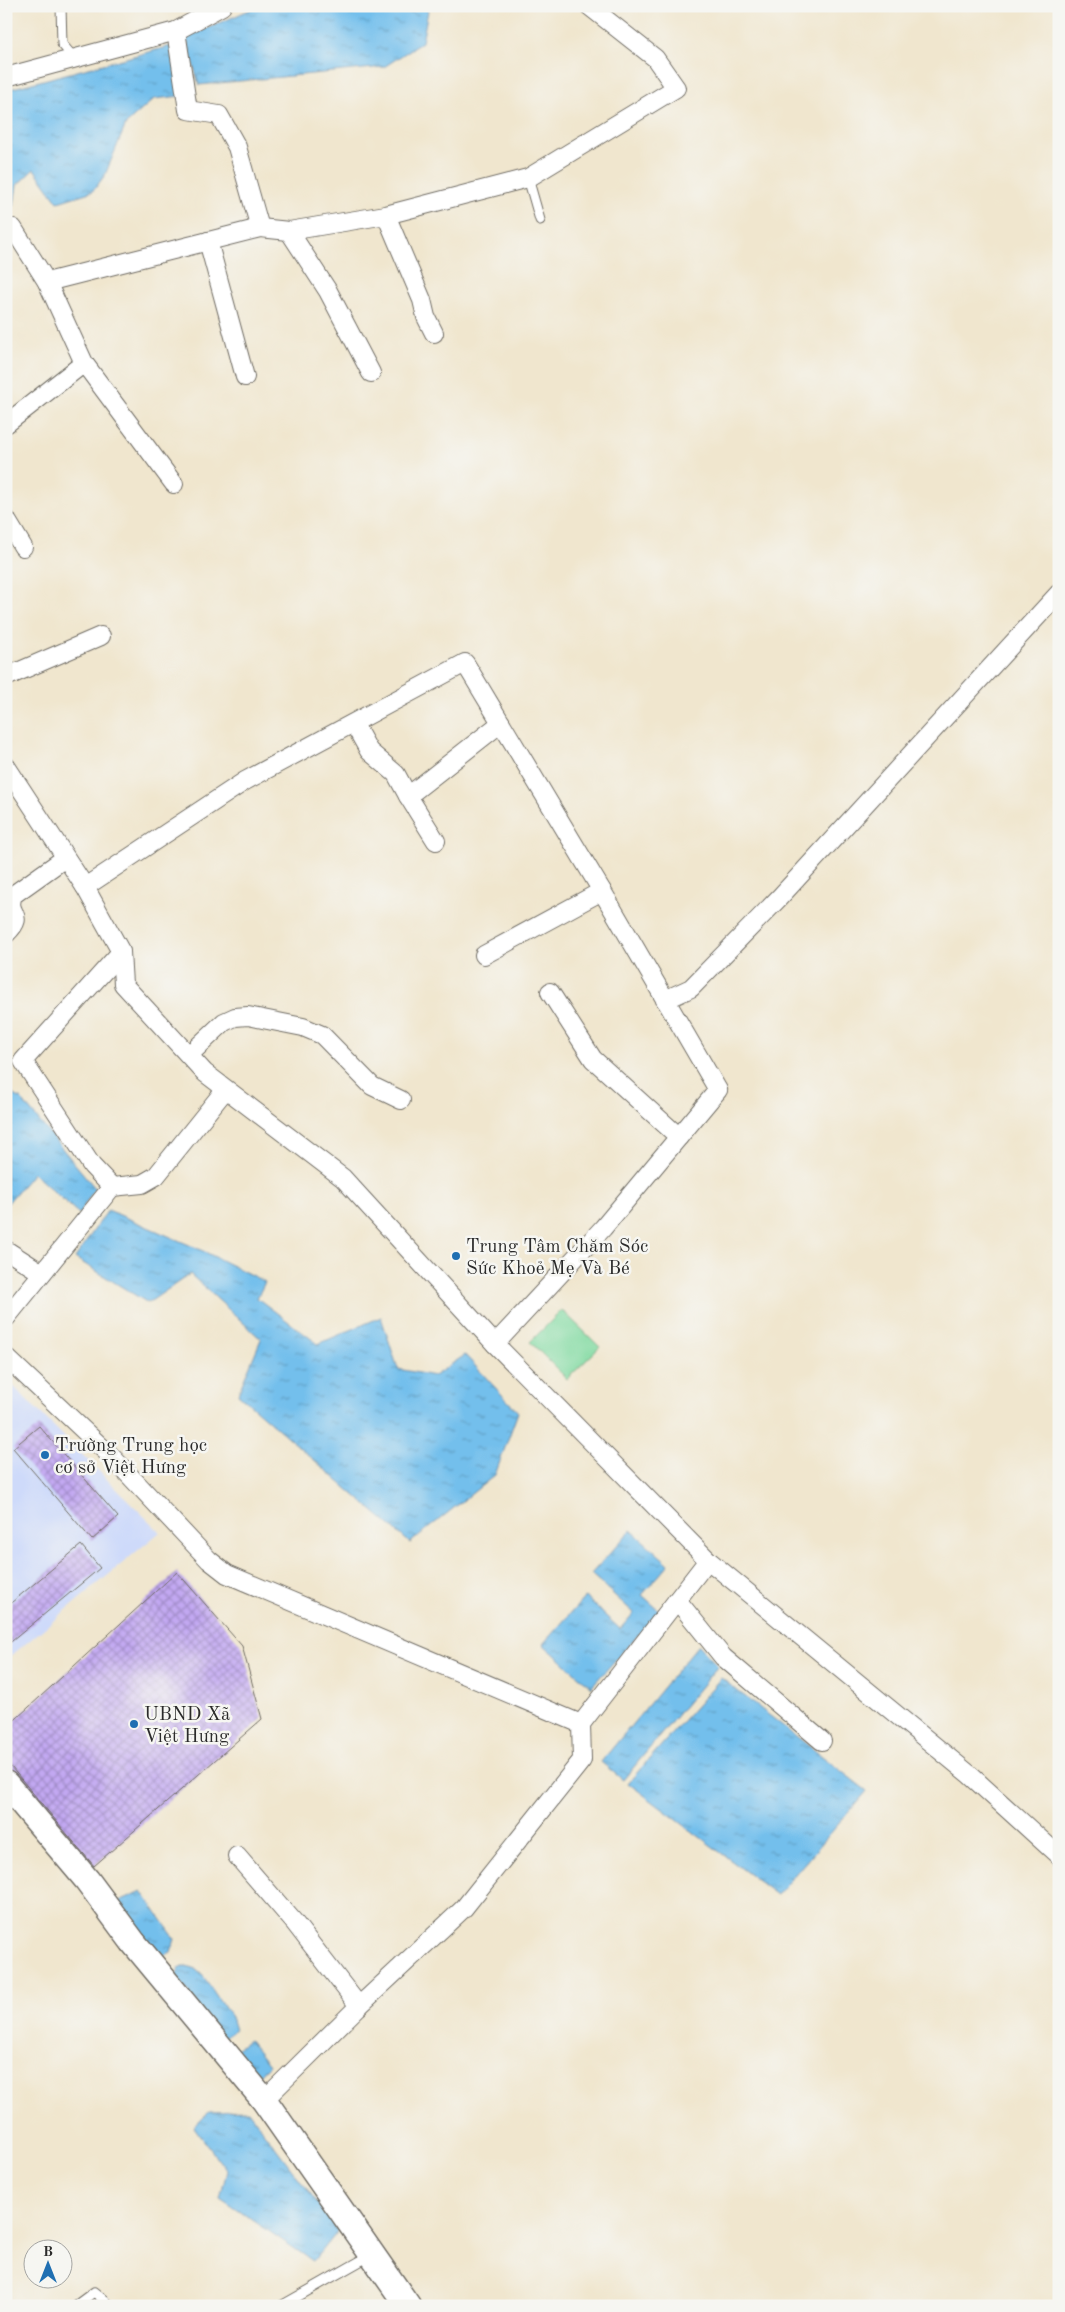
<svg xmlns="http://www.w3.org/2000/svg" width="1065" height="2312" font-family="'Old Standard TT',serif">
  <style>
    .built { fill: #cedafa }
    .garden { fill: #7ed99f; stroke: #548265 }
    .water { fill: url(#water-ripples); stroke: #4f758c }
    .building { fill: url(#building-cross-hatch) }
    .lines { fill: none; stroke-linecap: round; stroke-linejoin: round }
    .service-casing { stroke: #706c64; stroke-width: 11 }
    .minor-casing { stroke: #706c64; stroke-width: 20 }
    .secondary-casing { stroke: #706c64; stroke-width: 28 }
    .service { stroke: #fff; stroke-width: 9 }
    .minor { stroke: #fff; stroke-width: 18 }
    .secondary { stroke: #fff; stroke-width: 25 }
    .poi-dot { fill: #1f6fb2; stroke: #f6f6f2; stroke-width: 2 }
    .labels { text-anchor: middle; stroke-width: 5; stroke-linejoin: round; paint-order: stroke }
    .poi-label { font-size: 19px; fill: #2b2b2b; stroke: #f6f6f2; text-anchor: start }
  </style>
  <defs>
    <pattern id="water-ripples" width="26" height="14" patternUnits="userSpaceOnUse" patternTransform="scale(1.25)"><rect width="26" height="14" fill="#73bfec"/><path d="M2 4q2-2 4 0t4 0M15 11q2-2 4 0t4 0" fill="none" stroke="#5f9bbf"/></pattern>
    <pattern id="building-cross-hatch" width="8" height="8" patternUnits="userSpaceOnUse" patternTransform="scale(1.25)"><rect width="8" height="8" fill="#c2a8f2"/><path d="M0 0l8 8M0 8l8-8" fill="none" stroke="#9e89c4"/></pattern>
  </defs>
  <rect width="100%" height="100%" fill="#f6f6f2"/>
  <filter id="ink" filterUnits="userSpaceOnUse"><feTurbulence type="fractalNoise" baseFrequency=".02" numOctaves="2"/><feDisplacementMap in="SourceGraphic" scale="10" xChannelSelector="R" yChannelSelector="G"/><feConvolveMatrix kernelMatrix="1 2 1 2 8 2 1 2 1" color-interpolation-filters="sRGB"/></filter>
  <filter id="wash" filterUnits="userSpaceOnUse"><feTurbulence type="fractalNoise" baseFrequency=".0096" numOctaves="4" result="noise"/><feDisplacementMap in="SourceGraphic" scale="20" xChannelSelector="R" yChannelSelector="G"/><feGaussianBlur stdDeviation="1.12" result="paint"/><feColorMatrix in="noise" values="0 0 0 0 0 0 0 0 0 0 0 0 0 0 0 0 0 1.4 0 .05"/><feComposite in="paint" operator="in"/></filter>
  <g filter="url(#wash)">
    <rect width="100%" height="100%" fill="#f0e6ce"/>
    <path class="built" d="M6,1379L160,1532L6,1660Z"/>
    <path class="garden" d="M562,1310L600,1347L567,1379L530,1342Z"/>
    <g class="water">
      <path d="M258,6H425L428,11L422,42L384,67L199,85L186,38Z"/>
      <path d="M171,46L181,96L154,99L126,124L105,175L93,191L58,202L34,169L17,185L14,205L6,206V90Z"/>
      <path d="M6,1091L20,1098L95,1188L79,1214L33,1173L6,1205Z"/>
      <path d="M108,1210L201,1250L265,1282L257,1298L318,1344L381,1317L398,1369L434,1376L465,1355L518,1412L495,1475L410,1543L238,1394L261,1339L190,1274L148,1303L75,1258Z"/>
      <path d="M631,1530L669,1564L642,1595L660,1611L591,1687L543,1644L585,1597L620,1629L634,1613L591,1574Z"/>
      <path d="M698,1645L718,1666L623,1780L601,1762Z"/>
      <path d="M721,1678L867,1791L777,1895L628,1783Z"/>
      <path d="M142,1891L175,1939L171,1952L158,1958L115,1903Z"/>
      <path d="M186,1966L194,1968L203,1976L231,2017L235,2030L222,2039L176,1976L180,1968Z"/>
      <path d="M249,2040L269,2065L255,2079L233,2051Z"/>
      <path d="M248,2111L338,2230L313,2261L220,2198L227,2171L194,2127L209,2112Z"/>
    </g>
    <g id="blocks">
      <g class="building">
        <path d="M39,1426L118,1517L92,1540L13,1448Z"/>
        <path d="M81,1545L100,1568L6,1646V1607Z"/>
        <path d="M177,1572L242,1646L262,1719L94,1866L6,1761V1728Z"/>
      </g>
    </g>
  </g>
  <g filter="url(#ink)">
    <use href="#blocks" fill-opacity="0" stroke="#706c64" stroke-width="1"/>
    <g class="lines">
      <g class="service-casing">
        <g id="service">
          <path d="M61,6L62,44L74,58"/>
          <path d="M528,178L540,220"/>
          <path d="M75,2306L94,2292L111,2306"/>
          <path d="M281,2306L371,2255"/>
        </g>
      </g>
      <g class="minor-casing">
        <g id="minor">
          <path d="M176,31L188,110L219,115L237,147L260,228"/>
          <path d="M6,77L176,31L222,6"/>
          <path d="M386,215L422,300L426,317L434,333"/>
          <path d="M6,230L13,228L47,282L84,363L174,484"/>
          <path d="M289,231L328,291L371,373"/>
          <path d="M208,241L245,377"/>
          <path d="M47,282L260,228L289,231L386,215L528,178L676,88L655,58L589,6"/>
          <path d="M6,424L84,363"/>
          <path d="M6,519L23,547"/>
          <path d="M6,677L101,636"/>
          <path d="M354,724L369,751L396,774L408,796L436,841"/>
          <path d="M6,766L85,887L121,952L123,984L205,1073L343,1178L495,1344L708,1560L970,1775L1059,1856"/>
          <path d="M408,796L501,723"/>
          <path d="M85,887L245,781L465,663L602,891L718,1090L603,1228L495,1344"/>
          <path d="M6,934C28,913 5,916 13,895L65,858"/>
          <path d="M121,952L23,1061L92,1166L112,1187L142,1184L156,1176L225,1090"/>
          <path d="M484,955L602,891"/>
          <path d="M550,992L593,1059L679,1137"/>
          <path d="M665,1000L691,988L779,898L1059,593"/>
          <path d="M189,1055L224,1022L235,1017L248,1016L303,1027L322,1035L372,1086L401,1100"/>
          <path d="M6,1250L42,1273"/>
          <path d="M6,1318L112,1187"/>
          <path d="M6,1357L113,1458L209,1560L227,1574L581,1724"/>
          <path d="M677,1600L723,1657L822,1741"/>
          <path d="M237,1856L294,1922L359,2006"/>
          <path d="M264,2100L359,2006L464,1908L582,1760L581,1724L708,1560"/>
        </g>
      </g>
      <g class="secondary-casing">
        <path id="secondary" d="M6,1784L87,1880L133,1942L264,2100L408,2306"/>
      </g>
      <use href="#service" class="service"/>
      <use href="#minor" class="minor"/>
      <use href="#secondary" class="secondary"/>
    </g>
  </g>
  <g class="poi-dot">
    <circle cx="456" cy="1256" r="5"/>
    <circle cx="45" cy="1455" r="5"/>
    <circle cx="134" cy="1724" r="5"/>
  </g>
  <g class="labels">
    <g class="poi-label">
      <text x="466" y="1252">Trung Tâm Chăm Sóc<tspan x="466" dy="22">Sức Khoẻ Mẹ Và Bé</tspan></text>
      <text x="55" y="1451">Trường Trung học<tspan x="55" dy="22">cơ sở Việt Hưng</tspan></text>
      <text x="144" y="1720">UBND Xã<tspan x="144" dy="22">Việt Hưng</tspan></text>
    </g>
  </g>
  <rect width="1065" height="2312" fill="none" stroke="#f6f6f2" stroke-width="25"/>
  <g transform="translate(48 2264)"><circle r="24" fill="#f6f6f2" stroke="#a5a5a2"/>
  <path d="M0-4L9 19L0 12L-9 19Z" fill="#1f6fb2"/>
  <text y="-8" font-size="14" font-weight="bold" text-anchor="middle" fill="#2b2b2b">B</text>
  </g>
</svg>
